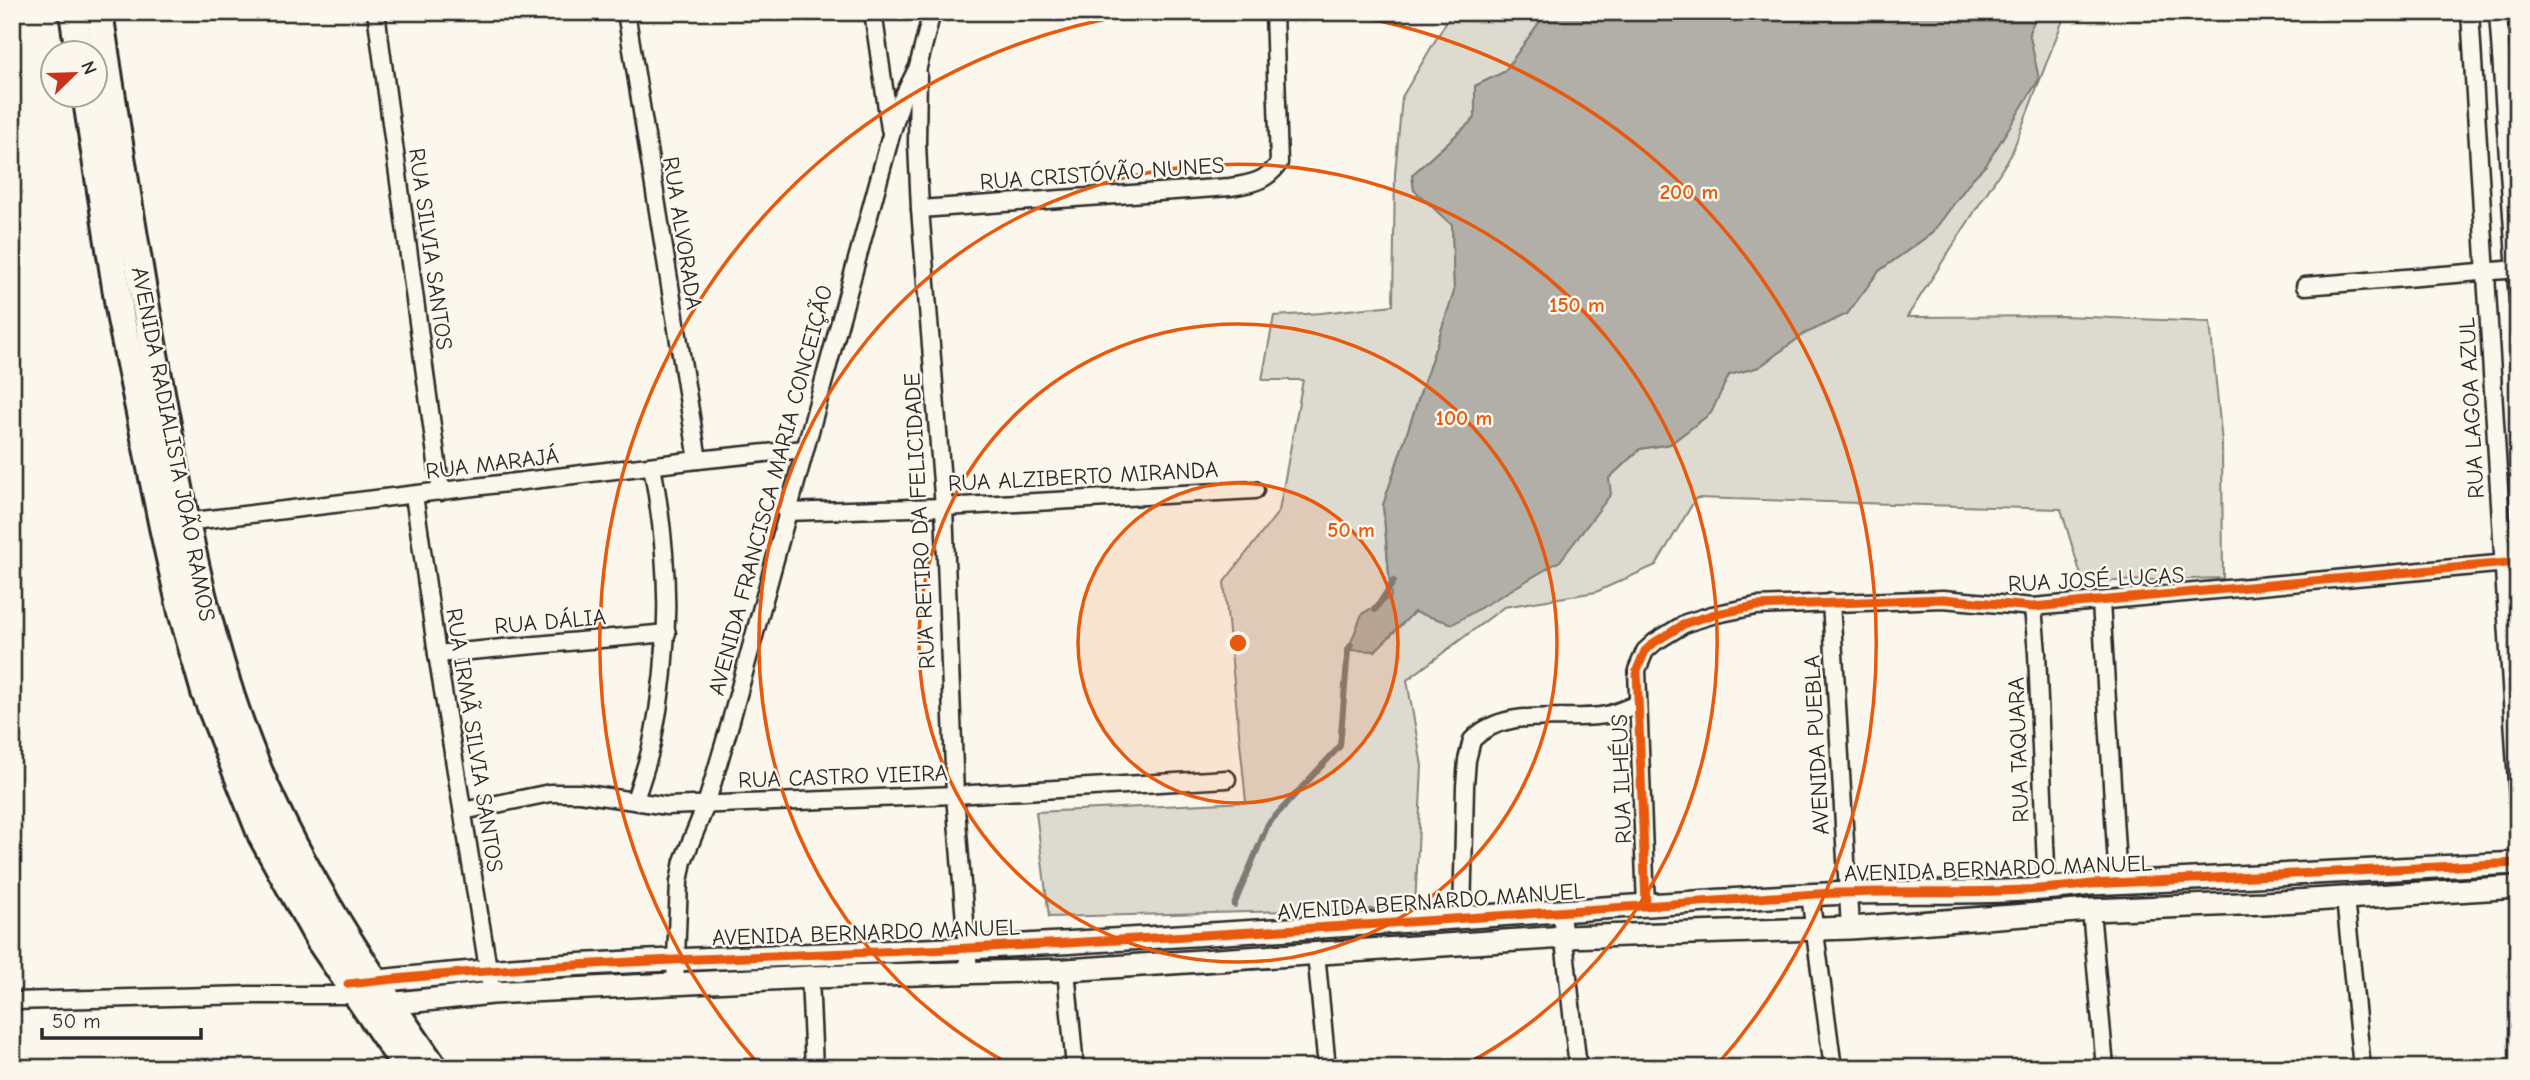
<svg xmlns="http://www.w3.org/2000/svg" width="2530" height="1080" font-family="'Comic Neue',sans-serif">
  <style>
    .green { fill: #dddad0; stroke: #84827e; stroke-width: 2 }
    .water { fill: #b1afa7; stroke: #7b7a75; stroke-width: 2 }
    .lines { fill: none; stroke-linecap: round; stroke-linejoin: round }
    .stream { stroke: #7b7a75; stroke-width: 6 }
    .minor-casing { stroke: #2b2b2b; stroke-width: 21 }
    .tertiary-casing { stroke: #2b2b2b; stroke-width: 26 }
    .primary-casing { stroke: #2b2b2b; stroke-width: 32 }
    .minor { stroke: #fbf7ec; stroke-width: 16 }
    .tertiary { stroke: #fbf7ec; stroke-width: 21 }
    .primary { stroke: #fbf7ec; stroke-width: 26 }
    .cycleway-casing { stroke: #fbf7ec; stroke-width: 13 }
    .cycleway { stroke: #e8590c; stroke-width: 9 }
    .ring { fill: none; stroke: #e8590c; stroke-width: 3.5 }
    .labels { text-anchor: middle; stroke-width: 5; stroke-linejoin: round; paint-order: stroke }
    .street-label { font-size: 23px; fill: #2b2b2b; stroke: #fbf7ec }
    .centre { fill: #e8590c; stroke: #fbf7ec; stroke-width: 3.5 }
    .ring-label { font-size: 21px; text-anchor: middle; font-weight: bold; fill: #e8590c; stroke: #fbf7ec; stroke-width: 5; stroke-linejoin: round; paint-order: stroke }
  </style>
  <rect width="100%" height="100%" fill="#fbf7ec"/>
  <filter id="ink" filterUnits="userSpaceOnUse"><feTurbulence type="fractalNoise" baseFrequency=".0143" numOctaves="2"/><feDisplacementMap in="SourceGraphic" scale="14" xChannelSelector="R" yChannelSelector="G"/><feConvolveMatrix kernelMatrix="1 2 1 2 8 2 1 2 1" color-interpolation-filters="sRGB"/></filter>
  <g filter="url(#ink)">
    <path class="green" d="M1452,12H1541V20L1504,72L1475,86V118L1412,175L1414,190L1452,225L1454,292L1383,505L1391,597L1362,614L1375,651L1414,612L1609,478L1640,449L1670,444L1710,413L1729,375L1759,367L1804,334L1847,314L1879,271L1932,233L1973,178L1986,165L2038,80L2029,32L2038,12H2066L2011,155L1907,317L2063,316L2210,322L2222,443L2223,578L2083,582L2061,509L1696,498L1656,565L1596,592L1504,607L1407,680L1422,766L1415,908L1049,917L1036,812L1246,802L1224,582L1279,511L1303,380H1262L1274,316L1321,313L1393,305L1395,174L1402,97Z"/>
    <path class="water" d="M1541,12H2038L2029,32L2039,79L1986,165L1973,178L1932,233L1879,271L1847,314L1804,334L1759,367L1729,375L1711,413L1670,444L1640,449L1609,478L1611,494L1560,561L1453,624L1414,612L1375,651L1348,650L1362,614L1391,597L1383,505L1454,292L1452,225L1414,190L1412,175L1475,118V86L1504,72L1541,20Z"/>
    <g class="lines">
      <g class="stream">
        <path d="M1375,610L1394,581"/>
        <path d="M1234,905L1268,824L1340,746L1348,650L1351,645"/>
      </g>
      <g class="minor-casing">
        <g id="minor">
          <path d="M376,12L441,492"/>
          <path d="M626,12L698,460"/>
          <path d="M873,12L890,129"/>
          <path d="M2470,12L2518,800"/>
          <path d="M2498,12L2518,302"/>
          <path d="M918,73L917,143L920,209L944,507L955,795L969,972"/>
          <path d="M920,209L1230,187C1251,184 1267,181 1279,163L1274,12"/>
          <path d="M2305,286L2518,269"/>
          <path d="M414,495L437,654L492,993"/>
          <path d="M786,512L944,507L1255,490"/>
          <path d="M185,522L698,460L804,449"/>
          <path d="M1831,602L1850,928"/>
          <path d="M2101,602L2118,883"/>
          <path d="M2033,607L2037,653L2047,890"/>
          <path d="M437,654L667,633"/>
          <path d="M635,800C641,781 648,762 652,743C672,648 670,560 652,466"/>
          <path d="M463,811L550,793H580L667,806L955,795L1227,779"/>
          <path d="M1810,895L1833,1068"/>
          <path d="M2345,898L2362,1068"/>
          <path d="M1646,906L1637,670L1645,651L1655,642L1686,623L1712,615L1756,606L1943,599L2033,607L2518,562"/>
          <path d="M2091,910L2105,1068"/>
          <path d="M1561,913L1578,1068"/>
          <path d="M1462,919L1465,786L1467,760L1472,740C1506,705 1563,723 1606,715C1616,713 1627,708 1637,704"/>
          <path d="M1316,953L1327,1068"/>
          <path d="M1066,970L1075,1068"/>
          <path d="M810,977L814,1068"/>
          <path d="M675,984L679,882L683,861L706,805L730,724L891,135L902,99L918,67L932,12"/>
          <path d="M12,1001L250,995H356"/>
        </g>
      </g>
      <g class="tertiary-casing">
        <g id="tertiary">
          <path d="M361,983C563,959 766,958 969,948C1248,934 1526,912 1804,895C1900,889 1996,897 2091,884L2518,863"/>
          <path d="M378,1005L492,993L810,977L1066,970L1565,937L1850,928L2091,910L2264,903L2518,887"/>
        </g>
      </g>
      <g class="primary-casing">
        <g id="primary">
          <path d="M73,12L79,52"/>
          <path d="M99,12C120,154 142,295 169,435C190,549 214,665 259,772C304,878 369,974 434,1068"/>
          <path d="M86,94L121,319L163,527L182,612L205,692L262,836L320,941L407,1068"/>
        </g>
      </g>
      <use href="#minor" class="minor"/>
      <use href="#tertiary" class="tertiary"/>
      <use href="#primary" class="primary"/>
      <g class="cycleway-casing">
        <g id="cycleway">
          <path d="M1646,906L1637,670L1645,651L1655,642L1686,623L1712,615L1756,606L1943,599L2033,607L2518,562"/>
          <path d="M348,984C555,960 762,958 970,948C1247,934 1525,914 1802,895C1898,888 1995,897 2091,884L2518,863"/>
        </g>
      </g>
      <use href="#cycleway" class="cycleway"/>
    </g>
  </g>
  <circle cx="1238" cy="643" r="160" fill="#e8590c" fill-opacity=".12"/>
  <g class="ring">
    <circle cx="1238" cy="643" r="160"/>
    <circle cx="1238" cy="643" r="319"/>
    <path d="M1013 1066A479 479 0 1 1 1463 1066"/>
    <path d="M760 1066A638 638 0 0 1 1138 13M1338 13A638 638 0 0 1 1716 1066"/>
  </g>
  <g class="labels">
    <g class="street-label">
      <text transform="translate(1102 173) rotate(-4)" y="8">RUA CRISTÓVÃO NUNES</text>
      <text transform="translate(683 233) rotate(81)" y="8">RUA ALVORADA</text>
      <text transform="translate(431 249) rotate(82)" y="8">RUA SILVIA SANTOS</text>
      <text transform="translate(2471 408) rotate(-93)" y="8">RUA LAGOA AZUL</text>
      <text transform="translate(174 444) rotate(79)" y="8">AVENIDA RADIALISTA JOÃO RAMOS</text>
      <text transform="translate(492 463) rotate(-7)" y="8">RUA MARAJÁ</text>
      <text transform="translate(1083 476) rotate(-3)" y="8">RUA ALZIBERTO MIRANDA</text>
      <text transform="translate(770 490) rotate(-75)" y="8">AVENIDA FRANCISCA MARIA CONCEIÇÃO</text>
      <text transform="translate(919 521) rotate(-93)" y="8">RUA RETIRO DA FELICIDADE</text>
      <text transform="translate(2096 579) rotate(-3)" y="8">RUA JOSÉ LUCAS</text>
      <text transform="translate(550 621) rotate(-5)" y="8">RUA DÁLIA</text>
      <text transform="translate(475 740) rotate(81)" y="8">RUA IRMÃ SILVIA SANTOS</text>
      <text transform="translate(1816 745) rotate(-93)" y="8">AVENIDA PUEBLA</text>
      <text transform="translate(2018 750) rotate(-92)" y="8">RUA TAQUARA</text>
      <text transform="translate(843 776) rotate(-2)" y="8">RUA CASTRO VIEIRA</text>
      <text transform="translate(1621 779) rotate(-92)" y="8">RUA ILHÉUS</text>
      <text transform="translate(1998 868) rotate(-2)" y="8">AVENIDA BERNARDO MANUEL</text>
      <text transform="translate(1431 901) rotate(-4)" y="8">AVENIDA BERNARDO MANUEL</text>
      <text transform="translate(866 932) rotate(-2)" y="8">AVENIDA BERNARDO MANUEL</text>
    </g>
  </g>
  <circle cx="1238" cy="643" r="10" class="centre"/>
  <g class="ring-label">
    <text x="1689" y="199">200 m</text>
    <text x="1577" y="312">150 m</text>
    <text x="1464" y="425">100 m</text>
    <text x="1351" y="537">50 m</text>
  </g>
  <rect width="2530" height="1080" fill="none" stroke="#fbf7ec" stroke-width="42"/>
  <rect x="21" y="21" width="2488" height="1038" fill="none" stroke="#2b2b2b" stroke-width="2.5" filter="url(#ink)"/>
  <g transform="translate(74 74) rotate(67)"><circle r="33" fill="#fbf7ec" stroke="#a8a59f" stroke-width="2"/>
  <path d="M0-5L12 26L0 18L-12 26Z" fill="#c8321e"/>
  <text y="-10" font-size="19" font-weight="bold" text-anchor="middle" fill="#2b2b2b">N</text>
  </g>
  <path d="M42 1028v10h159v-10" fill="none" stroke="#2b2b2b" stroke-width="3.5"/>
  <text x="52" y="1028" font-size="21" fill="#2b2b2b" stroke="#fbf7ec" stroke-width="5" paint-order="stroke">50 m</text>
</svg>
